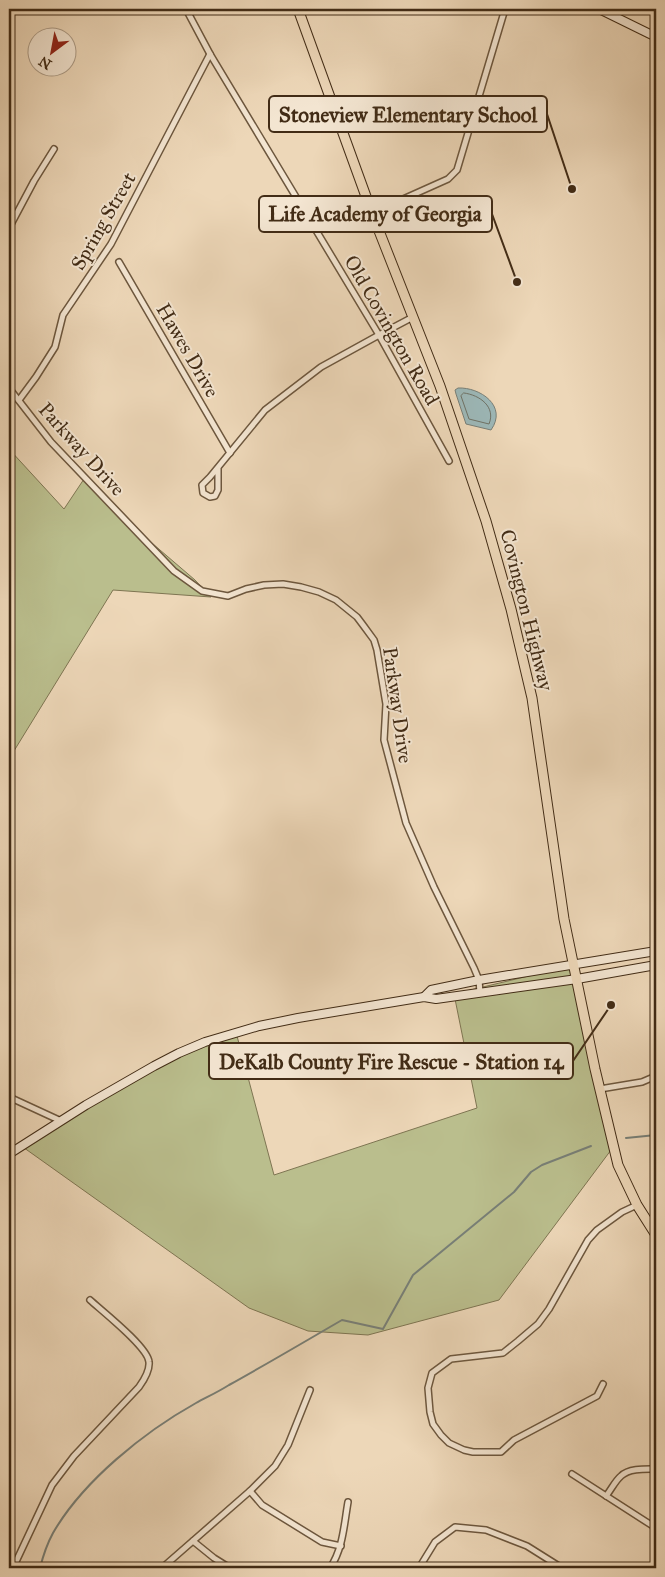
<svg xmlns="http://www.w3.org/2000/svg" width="665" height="1577" font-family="'IM FELL Great Primer',serif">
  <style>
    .green { fill: #babe8d; stroke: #7e7552 }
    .water { fill: #9cb7b7; stroke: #787f77 }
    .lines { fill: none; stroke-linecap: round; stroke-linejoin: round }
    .shore { stroke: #6f7266; stroke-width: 1 }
    .stream { stroke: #787f77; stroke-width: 2 }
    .street-casing { stroke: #6d573e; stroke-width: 8 }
    .secondary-casing { stroke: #422c16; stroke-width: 10 }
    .primary-casing { stroke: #422c16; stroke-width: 11 }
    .street { stroke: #f3e5d1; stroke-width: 5 }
    .secondary { stroke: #f3e5d1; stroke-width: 8 }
    .primary { stroke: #edd7b8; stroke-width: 9 }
    .labels { text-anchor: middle; stroke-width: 4; stroke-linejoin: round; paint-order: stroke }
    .street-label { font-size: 20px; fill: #422c16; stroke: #f3e5d1 }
    .leader { fill: none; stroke: #422c16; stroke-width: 2 }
    .callout-dot { fill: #422c16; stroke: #f3e5d1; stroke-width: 2 }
    .callout { fill: #f3e5d1; stroke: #422c16; stroke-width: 2 }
    .callout-label { font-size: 21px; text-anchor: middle; font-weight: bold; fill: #422c16 }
  </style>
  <rect width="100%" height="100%" fill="#edd7b8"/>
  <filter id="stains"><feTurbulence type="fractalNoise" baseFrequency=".004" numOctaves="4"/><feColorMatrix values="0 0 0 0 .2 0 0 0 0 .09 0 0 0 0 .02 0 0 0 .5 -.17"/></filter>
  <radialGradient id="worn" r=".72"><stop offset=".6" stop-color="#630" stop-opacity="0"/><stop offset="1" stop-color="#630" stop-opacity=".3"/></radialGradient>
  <g class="green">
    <path d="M9,449L64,509L84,479L104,502L195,580L211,597L113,590L9,759Z"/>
    <path d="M574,965L595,1066L617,1142L499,1300L368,1335L308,1331L249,1308L20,1145L166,1058L237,1036L274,1175L477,1108L454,994Z"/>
  </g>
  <path class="water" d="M458,388C480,387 508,406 491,430L466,424L456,394L455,390Z"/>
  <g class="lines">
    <path class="shore" d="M464,393C480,395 496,407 489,424L469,419L461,396Z"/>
    <g class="stream">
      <path d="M626,1138L656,1135"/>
      <path d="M40,1568C43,1556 47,1544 53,1533C83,1481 144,1432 196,1403C207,1397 218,1392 229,1385C267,1364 304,1342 342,1320L383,1329L413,1275L514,1192L531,1172L542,1165L591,1146"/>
    </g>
    <g class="street-casing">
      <g id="street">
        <path d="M186,9L210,54L379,335L449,461"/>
        <path d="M372,213L448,179L457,170L505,9"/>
        <path d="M9,228L34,181L54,149"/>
        <path d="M119,262L230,453"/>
        <path d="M9,388L51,442L174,571L202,591L228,596L246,589L264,585L283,584L301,587L319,592L336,600L357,617L363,625L374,640L377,650L386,704L384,740L406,823L434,887L474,968L479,980L480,993"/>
        <path d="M19,400L36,377L55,347L63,315L111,244L210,54"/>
        <path d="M218,468V490L215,496L210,497L203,493L202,485L210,477L265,410L321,367L379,335L413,317"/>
        <path d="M600,1089L642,1082L656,1076"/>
        <path d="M9,1097L61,1121"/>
        <path d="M603,1384L597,1396L514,1440L501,1452H473L464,1450L449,1443L441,1435L433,1424L430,1412L428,1388L432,1373L451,1359L503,1353L518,1341L538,1324L549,1309L588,1240L597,1230L622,1212L637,1205"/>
        <path d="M572,1474L656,1528"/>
        <path d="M250,1491L262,1505L322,1542L341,1546"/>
        <path d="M606,1496C611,1490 615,1481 621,1476C629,1468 646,1469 656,1469"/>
        <path d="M193,1541L214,1558L230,1568"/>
        <path d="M13,1568L52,1485L74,1456L139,1387C144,1380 150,1371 149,1362C148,1347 102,1311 90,1300"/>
        <path d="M162,1568L250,1491L275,1466L288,1445L310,1390"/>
        <path d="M330,1568C343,1549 344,1525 348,1502"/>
        <path d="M419,1568L435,1542L455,1527L486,1530L527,1546L562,1568"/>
      </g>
    </g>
    <g class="secondary-casing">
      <g id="secondary">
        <path d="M599,9L656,37"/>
        <path d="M424,997L431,990L479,980L656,951"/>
        <path d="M9,1154L86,1105L154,1066L179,1053L205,1042L259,1026L298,1018L424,997L436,999L577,979L656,965"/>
      </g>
    </g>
    <g class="primary-casing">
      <path id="primary" d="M298,9L372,213L440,386L486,521L511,609L532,698L564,919L595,1069L618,1165L637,1205L656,1235"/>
    </g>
    <use href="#street" class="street"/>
    <use href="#secondary" class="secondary"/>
    <use href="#primary" class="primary"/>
  </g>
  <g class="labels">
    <g class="street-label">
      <text transform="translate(103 221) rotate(-60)" y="7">Spring Street</text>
      <text transform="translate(392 330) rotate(60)" y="7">Old Covington Road</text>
      <text transform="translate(188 350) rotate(60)" y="7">Hawes Drive</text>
      <text transform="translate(82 449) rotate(48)" y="7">Parkway Drive</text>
      <text transform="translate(527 610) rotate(76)" y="7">Covington Highway</text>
      <text transform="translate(398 705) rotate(82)" y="7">Parkway Drive</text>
    </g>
  </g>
  <path class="leader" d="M572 189L547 114M517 282L492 214M611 1005L573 1061"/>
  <g class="callout-dot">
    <circle cx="572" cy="189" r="5"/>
    <circle cx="517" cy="282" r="5"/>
    <circle cx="611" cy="1005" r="5"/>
  </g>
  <g class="callout">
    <rect x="269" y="96" width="278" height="36" rx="5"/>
    <rect x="259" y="196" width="233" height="36" rx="5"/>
    <rect x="209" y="1043" width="364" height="36" rx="5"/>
  </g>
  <g class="callout-label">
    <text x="408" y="122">Stoneview Elementary School</text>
    <text x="375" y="221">Life Academy of Georgia</text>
    <text x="391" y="1069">DeKalb County Fire Rescue - Station 14</text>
  </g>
  <rect width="665" height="1577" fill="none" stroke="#edd7b8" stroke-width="30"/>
  <rect x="10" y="10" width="645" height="1557" fill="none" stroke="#422c16" stroke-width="2.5"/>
  <rect x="15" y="15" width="635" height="1547" fill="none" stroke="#422c16"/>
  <g transform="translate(52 52) rotate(212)"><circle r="24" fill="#f3e5d1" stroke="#ac9b86"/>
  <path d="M0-4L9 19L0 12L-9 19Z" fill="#8f2418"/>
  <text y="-8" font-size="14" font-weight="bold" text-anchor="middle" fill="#422c16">N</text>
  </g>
  <rect width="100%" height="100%" filter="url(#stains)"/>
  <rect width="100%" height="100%" fill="url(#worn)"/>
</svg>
